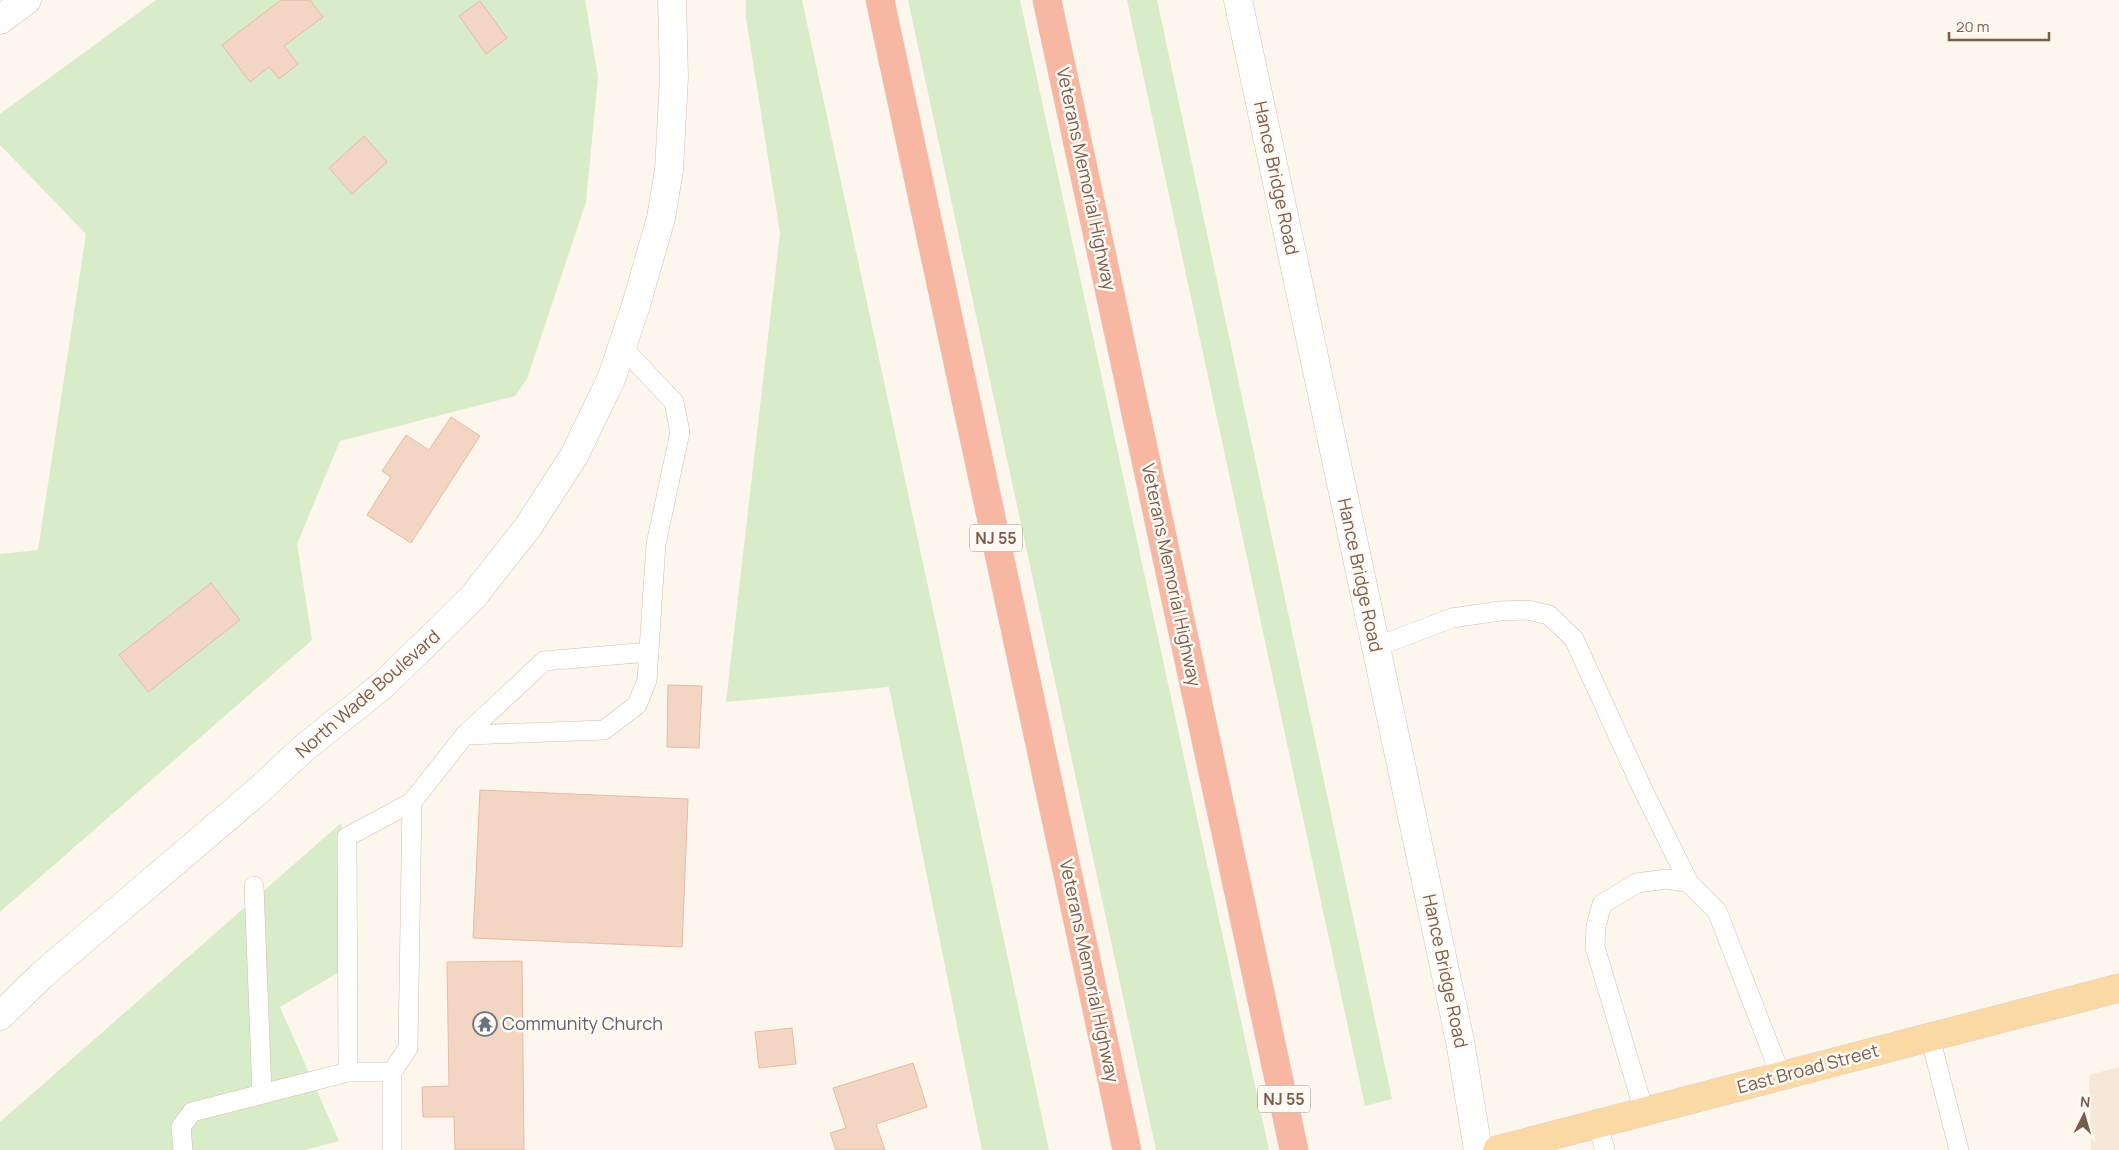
<svg xmlns="http://www.w3.org/2000/svg" width="2119" height="1150" font-family="Manrope,sans-serif">
  <style>
    .residential { fill: #f5e8da }
    .green { fill: #d8ecc9 }
    .building { fill: #f3d5c3; stroke: #e6bba3 }
    .lines { fill: none; stroke-linecap: round; stroke-linejoin: round }
    .lane-casing { stroke: #d1beb0; stroke-width: 20 }
    .secondary-casing { stroke: #d6c0b0; stroke-width: 29 }
    .primary-casing { stroke: #dad1cd; stroke-width: 29 }
    .highway-casing { stroke: #dad1cd; stroke-width: 29 }
    .lane { stroke: #fff; stroke-width: 19 }
    .secondary { stroke: #fff; stroke-width: 28 }
    .primary { stroke: #fbd9a5; stroke-width: 28 }
    .highway { stroke: #f7b7a3; stroke-width: 28 }
    .labels { text-anchor: middle; stroke-width: 5; stroke-linejoin: round; paint-order: stroke }
    .shield { fill: #fffaf3; stroke: #a28b7f; stroke-width: 1 }
    .shield-label { font-size: 16px; font-weight: bold; fill: #7a5c4d }
    .street-label { font-size: 18px; fill: #7a5c4d; stroke: #fffaf3 }
    .worship-label { font-size: 18px; fill: #5b616d; stroke: #fffaf3; text-anchor: start }
  </style>
  <rect width="100%" height="100%" fill="#fdf6ec"/>
  <path class="residential" d="M2119,1067V1150H2091L2089,1075Z"/>
  <g class="green">
    <path d="M156,0H585L598,77L586,202L527,379L515,396L340,441L297,544L312,640L0,912V554L38,550L86,234L0,145V114Z"/>
    <path d="M746,0H802L1049,1150H982L889,687L726,702L780,233L746,18Z"/>
    <path d="M908,0H1020L1269,1150H1156Z"/>
    <path d="M1127,0H1157L1392,1099L1365,1106Z"/>
    <path d="M341,823L344,842L339,972L280,1007L339,1141L305,1150H0V1122Z"/>
  </g>
  <g class="building">
    <path d="M281,0H310L323,17L284,46L298,64L279,79L269,67L250,82L222,45Z"/>
    <path d="M480,1L507,38L486,54L459,16Z"/>
    <path d="M364,136L387,162L352,194L329,168Z"/>
    <path d="M451,417L480,436L411,543L367,515L391,477L382,471L406,435L429,450Z"/>
    <path d="M211,583L240,620L148,692L119,655Z"/>
    <path d="M668,685L702,686L699,748L667,747Z"/>
    <path d="M480,790L688,799L682,947L473,938Z"/>
    <path d="M522,961L524,1150H455L454,1117H423L422,1087L449,1086L447,962Z"/>
    <path d="M792,1028L796,1064L759,1068L755,1032Z"/>
    <path d="M913,1063L927,1107L876,1124L885,1150H836L830,1133L846,1128L833,1088Z"/>
  </g>
  <g class="lines">
    <g class="lane-casing">
      <g id="lane">
        <path d="M1376,647L1452,618L1500,611L1528,610L1549,615L1574,639L1643,790L1689,883"/>
        <path d="M465,735L544,661L649,652"/>
        <path d="M254,886L262,1094"/>
        <path d="M1930,1037L1959,1150"/>
        <path d="M348,1072H392"/>
        <path d="M1644,1111L1595,947L1596,926L1602,904L1637,883L1666,879L1689,883L1717,911L1781,1076"/>
        <path d="M1597,1123L1605,1150"/>
        <path d="M183,1150L181,1127L192,1112L348,1072L347,837L412,802"/>
        <path d="M392,1150V1072L408,1048L412,802L465,735L604,730L637,705L647,680L656,544L680,432L674,402L622,347"/>
      </g>
    </g>
    <g class="secondary-casing">
      <g id="secondary">
        <path d="M1238,0L1460,1041L1478,1150"/>
        <path d="M0,20L27,0"/>
        <path d="M0,1016L42,975L258,791L304,748L383,685L473,597L528,527L574,456L612,377L636,305L661,218L669,170L674,77L672,0"/>
      </g>
    </g>
    <g class="primary-casing">
      <path id="primary" d="M1497,1150L2119,988"/>
    </g>
    <g class="highway-casing">
      <g id="highway">
        <path d="M880,0L1127,1150"/>
        <path d="M1047,0L1294,1150"/>
      </g>
    </g>
    <use href="#lane" class="lane"/>
    <use href="#secondary" class="secondary"/>
    <use href="#primary" class="primary"/>
    <use href="#highway" class="highway"/>
  </g>
  <defs>
    <g id="temple-ring" transform="scale(1.25)"><circle r="9.5" fill="#fffaf3" stroke="#6b7280" stroke-width="1.5"/><path d="M0-6L5-2H3V0L6.5 2.5H4V6H1.5V3h-3V6H-4V2.5H-6.5L-3 0V-2H-5Z" fill="#6b7280"/></g>
  </defs>
  <g fill-rule="evenodd">
    <use href="#temple-ring" x="485" y="1024"/>
  </g>
  <g class="labels">
    <g class="shield">
      <rect x="970" y="524.5" width="52" height="27" rx="4"/>
      <rect x="1258" y="1085.5" width="52" height="27" rx="4"/>
    </g>
    <g class="shield-label">
      <text x="996" y="544">NJ 55</text>
      <text x="1284" y="1105">NJ 55</text>
    </g>
    <g class="street-label">
      <text transform="translate(1276 178) rotate(78)" y="6">Hance Bridge Road</text>
      <text transform="translate(1086 179) rotate(78)" y="6">Veterans Memorial Highway</text>
      <text transform="translate(1171 575) rotate(78)" y="6">Veterans Memorial Highway</text>
      <text transform="translate(1360 575) rotate(78)" y="6">Hance Bridge Road</text>
      <text transform="translate(368 694) rotate(-41)" y="6">North Wade Boulevard</text>
      <text transform="translate(1089 971) rotate(78)" y="6">Veterans Memorial Highway</text>
      <text transform="translate(1445 971) rotate(78)" y="6">Hance Bridge Road</text>
      <text transform="translate(1808 1069) rotate(-15)" y="6">East Broad Street</text>
    </g>
    <g class="worship-label">
      <text x="502" y="1030">Community Church</text>
    </g>
  </g>
  <g transform="translate(2084 1115) rotate(5)" stroke="#fffaf3" stroke-width="4" paint-order="stroke">
  <path d="M0-4L9 19L0 12L-9 19Z" fill="#7a5c4d"/>
  <text y="-8" font-size="14" font-weight="bold" text-anchor="middle" fill="#7a5c4d">N</text>
  </g>
  <path d="M1949 32v8h100v-8" fill="none" stroke="#7a5c4d" stroke-width="2.5"/>
  <text x="1956" y="32" font-size="15" fill="#7a5c4d" stroke="#fffaf3" stroke-width="4" paint-order="stroke">20 m</text>
</svg>
